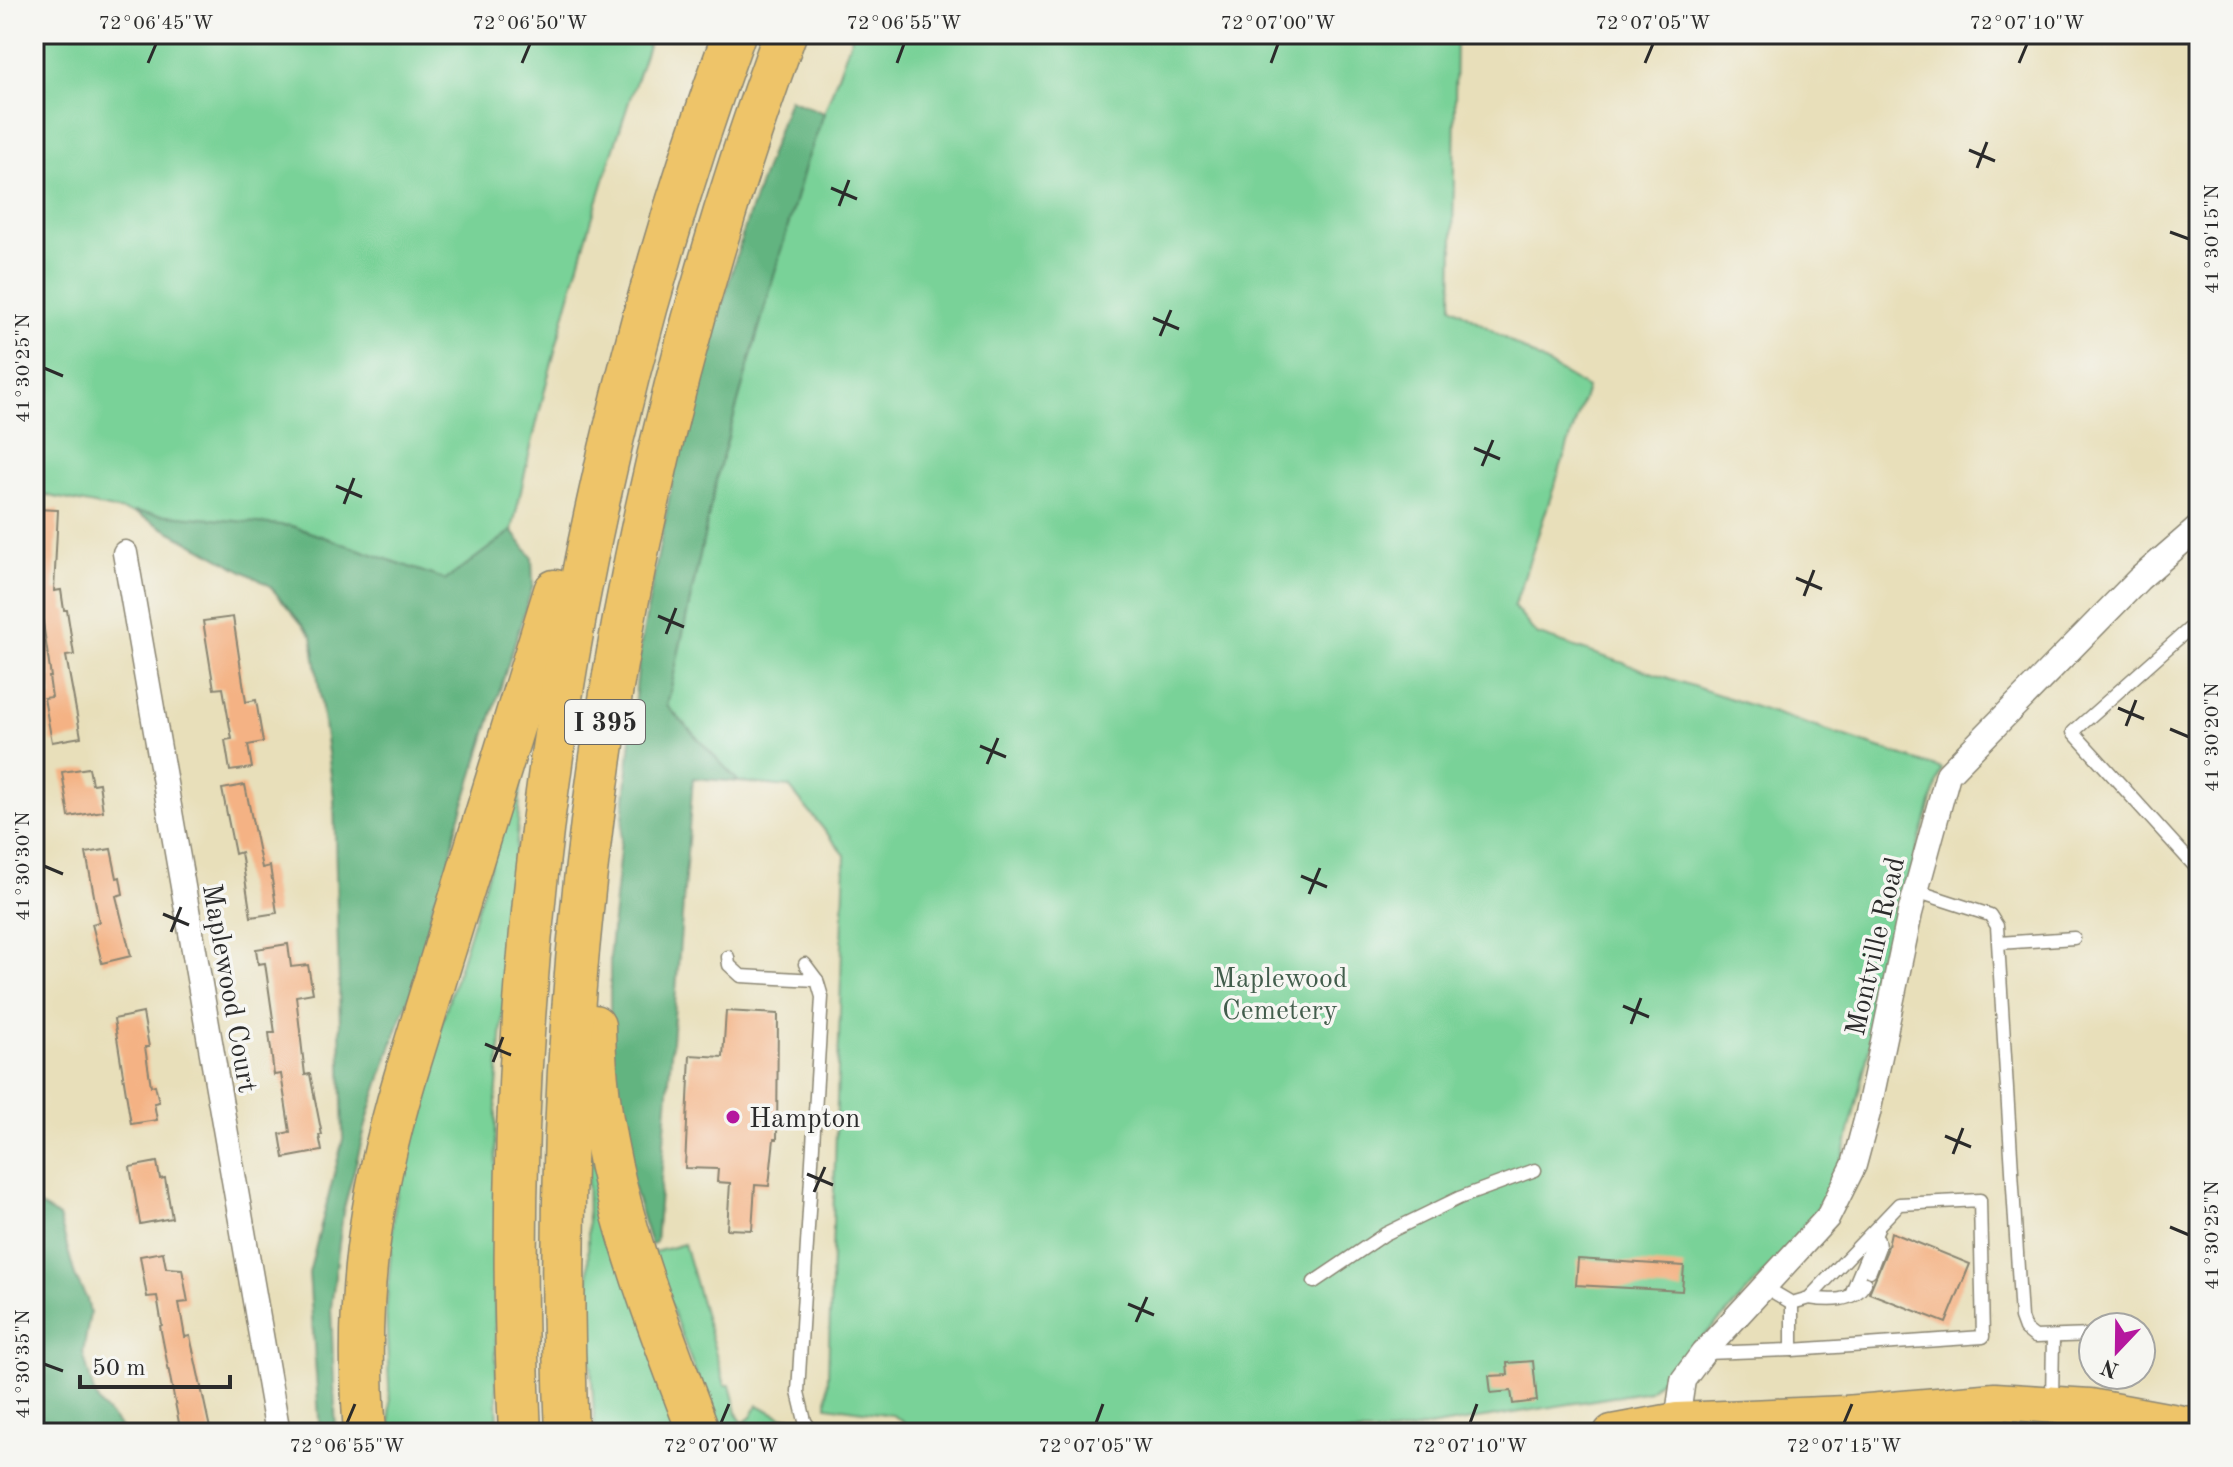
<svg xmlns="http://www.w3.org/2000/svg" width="2233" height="1467" font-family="'Old Standard TT',serif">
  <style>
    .green { fill: #79d298; stroke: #527e62; stroke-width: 2 }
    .forest { fill: #62b480; stroke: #467056; stroke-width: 2 }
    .building { fill: #f4b284 }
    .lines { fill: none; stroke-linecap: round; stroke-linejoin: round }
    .lane-casing { stroke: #8a8572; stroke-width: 15 }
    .street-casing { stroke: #8a8572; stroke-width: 27 }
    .primary-casing { stroke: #8a8572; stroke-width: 39 }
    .highway-casing { stroke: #8a8572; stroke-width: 45 }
    .lane { stroke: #fff; stroke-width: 12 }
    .street { stroke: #fff; stroke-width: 24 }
    .primary { stroke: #eec469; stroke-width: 36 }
    .highway { stroke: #eec469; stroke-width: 42 }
    .ticks { fill: none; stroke: #2b2b2b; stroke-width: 3 }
    .poi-dot { fill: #b5179e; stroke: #f6f6f2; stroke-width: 3 }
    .labels { text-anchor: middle; stroke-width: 7; stroke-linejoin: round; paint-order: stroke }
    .shield { fill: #f6f6f2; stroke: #686867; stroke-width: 2 }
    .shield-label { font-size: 26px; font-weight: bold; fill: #2b2b2b }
    .street-label { font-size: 28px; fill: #2b2b2b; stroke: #f6f6f2 }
    .park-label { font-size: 28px; fill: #425d4c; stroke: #f6f6f2 }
    .poi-label { font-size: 28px; fill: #2b2b2b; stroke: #f6f6f2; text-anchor: start }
    .neatline { fill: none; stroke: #2b2b2b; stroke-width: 3 }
    .ticks-label { font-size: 20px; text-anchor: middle; fill: #2b2b2b }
  </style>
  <rect width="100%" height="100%" fill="#f6f6f2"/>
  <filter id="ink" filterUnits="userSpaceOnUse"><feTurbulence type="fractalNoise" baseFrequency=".0125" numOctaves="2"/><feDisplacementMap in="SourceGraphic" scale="16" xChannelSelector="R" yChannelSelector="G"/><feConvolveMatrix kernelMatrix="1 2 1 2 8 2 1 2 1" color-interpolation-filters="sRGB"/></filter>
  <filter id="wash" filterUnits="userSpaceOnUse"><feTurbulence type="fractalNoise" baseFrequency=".006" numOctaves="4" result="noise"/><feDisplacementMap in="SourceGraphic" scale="32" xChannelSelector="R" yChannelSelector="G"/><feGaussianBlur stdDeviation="1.8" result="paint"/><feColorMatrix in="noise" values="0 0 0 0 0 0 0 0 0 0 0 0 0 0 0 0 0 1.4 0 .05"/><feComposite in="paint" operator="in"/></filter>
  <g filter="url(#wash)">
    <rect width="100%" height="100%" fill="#e8dfba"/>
    <g class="green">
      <path d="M34,34H652C595,197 548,362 512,531L446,580L292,526L139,514L34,493Z"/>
      <path d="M853,34H1456L1452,306L1587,388L1514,607L1536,634L1942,769L1918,845L1840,1170L1806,1228L1734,1306L1649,1391L1392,1433H913L901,1420L892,1415L827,1406L845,855L789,787L739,782L667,706L718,472L806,163Z"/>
      <path d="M523,761L496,1100L495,1308L498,1433H391L386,1313L394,1212L405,1141Z"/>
      <path d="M587,1142L688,1433H595L589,1326Z"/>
      <path d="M684,1244L725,1385H730L738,1416L743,1423L751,1417L758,1405L782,1417H790L793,1433H718L651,1253Z"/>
    </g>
    <g class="forest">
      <path d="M789,99L824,113L806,163L718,472L667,706L739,782L693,778L656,1242L651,1245L618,1138L610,1059V950L640,648L675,467L744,230Z"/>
      <path d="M134,512L292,526L446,580L512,531L532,557L533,585L455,832L448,874L433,903L419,972L399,1024L370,1110L343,1212L331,1308L336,1433H320L309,1273L343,1139L334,797L312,636L269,585Z"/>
      <path d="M34,1202L59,1217L75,1276L87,1299L90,1313L83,1353L94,1393L100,1405L126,1433H34Z"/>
    </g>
    <g id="blocks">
      <g class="building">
        <path d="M34,509L58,510L54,591L61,590L64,610H67L74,655L66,656L81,737L52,742L44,698L52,697L49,677H51L36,575H34Z"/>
        <path d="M233,617L246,702L256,700L263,742L248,745L252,768L230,771L225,740L232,739L223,688L214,689L203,621Z"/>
        <path d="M89,768L92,784L99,783L103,811L69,817L62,772Z"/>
        <path d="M245,785L262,868L270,866L277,913L251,917L241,852L235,854L222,789Z"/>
        <path d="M111,849L117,878L120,877L123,894L116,896L131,956L102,963L92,924L99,922L86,853Z"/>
        <path d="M288,944L291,967L308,965L313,993L296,996L305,1075L310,1074L322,1135H319L322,1151L284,1158L280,1134L290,1132L281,1074L274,1075L269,1033H275L265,963L258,964L256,949Z"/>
        <path d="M726,1011L778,1014L777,1139H774L769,1186L755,1185L752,1230L727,1229L730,1183L717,1182L718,1169L685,1168L690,1055L723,1057Z"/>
        <path d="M143,1013L149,1047H145L151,1086L155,1085L159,1102L154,1103L157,1120L131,1124L114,1019Z"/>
        <path d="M157,1162L160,1179L165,1178L172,1218L140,1224L130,1167Z"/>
        <path d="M1891,1232L1970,1264L1946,1323L1869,1293L1887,1250Z"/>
        <path d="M163,1252L166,1268L182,1269L188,1302L179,1303L185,1337L190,1336L211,1433H181L160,1326L162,1325L157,1296L147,1297L140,1256Z"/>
        <path d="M1578,1259L1684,1266L1682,1291L1576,1285Z"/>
        <path d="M1533,1361L1537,1401L1513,1404L1511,1391L1491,1393L1489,1376L1508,1375L1507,1363Z"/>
      </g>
    </g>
  </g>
  <g filter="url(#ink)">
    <use href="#blocks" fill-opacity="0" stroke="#8a8572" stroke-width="2"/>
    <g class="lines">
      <g class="lane-casing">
        <g id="lane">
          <path d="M2199,620L2073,732L2199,871"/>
          <path d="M1916,891L1990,915L1997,926L2021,1318L2025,1329L2035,1337L2093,1335"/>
          <path d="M1999,943L2074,938"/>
          <path d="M728,957L729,965L741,976L817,980"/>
          <path d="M805,964L817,980L822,997L798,1392L805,1421L813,1433"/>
          <path d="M1870,1271L1879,1247L1878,1240"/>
          <path d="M1314,1282L1385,1234L1459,1198L1535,1170"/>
          <path d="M1851,1294L1878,1229"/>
          <path d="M1809,1298C1828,1301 1854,1303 1865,1283"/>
          <path d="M1792,1350V1303"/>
          <path d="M1706,1353L1792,1350L1983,1337L1980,1200L1899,1204L1809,1298L1792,1303L1763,1286"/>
          <path d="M2052,1401L2053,1337"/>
        </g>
      </g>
      <g class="street-casing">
        <g id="street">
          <path d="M125,553L278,1433"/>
          <path d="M1677,1421L1683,1380L1703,1353L1828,1217L1854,1165L1868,1113L1910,913L1948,774L2139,579L2199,527"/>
        </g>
      </g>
      <g class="primary-casing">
        <path id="primary" d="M1612,1433L1677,1421L1845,1414L1995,1401L2090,1407L2199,1427"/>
      </g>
      <g class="highway-casing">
        <g id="highway">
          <path d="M594,1026C595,1170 650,1301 699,1433"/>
          <path d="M365,1433C355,1305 368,1201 405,1078L555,591"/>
          <path d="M520,1433C496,958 571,481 734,34"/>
          <path d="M567,1433C545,956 621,482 785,34"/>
        </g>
      </g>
      <use href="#lane" class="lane"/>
      <use href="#street" class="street"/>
      <use href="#primary" class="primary"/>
      <use href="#highway" class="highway"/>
    </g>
  </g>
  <path class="ticks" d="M148,63L156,44M522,63L530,44M897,63L904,44M1271,63L1278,44M1645,63L1653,44M2019,63L2027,44M1969,150L1995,161M1977,168L1987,142M831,188L857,199M839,206L849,180M2170,232L2189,239M1153,318L1179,329M1160,336L1171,310M44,368L63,376M1474,448L1500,459M1482,466L1493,440M336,486L362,497M344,504L354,478M1796,578L1822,589M1804,596L1814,570M658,616L684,627M666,634L676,608M2118,708L2144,719M2126,726L2136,700M2170,729L2189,737M980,746L1006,757M987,764L998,738M44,866L63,874M1301,876L1327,887M1309,894L1320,868M163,914L189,925M171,932L181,907M1623,1006L1649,1017M1631,1024L1641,998M485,1044L511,1055M493,1062L503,1037M1945,1136L1971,1147M1953,1154L1963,1128M807,1174L833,1185M814,1192L825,1167M2170,1227L2189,1235M1128,1304L1154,1315M1136,1322L1147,1297M44,1364L63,1371M347,1423L355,1404M721,1423L729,1404M1096,1423L1103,1404M1470,1423L1477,1404M1844,1423L1852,1404"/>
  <circle class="poi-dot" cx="733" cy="1117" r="8"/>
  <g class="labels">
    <rect class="shield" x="565" y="700" width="80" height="44" rx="6"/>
    <g class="shield-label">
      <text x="605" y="731">I 395</text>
    </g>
    <g class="street-label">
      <text transform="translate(1874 946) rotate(-77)" y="10">Montville Road</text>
      <text transform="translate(231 988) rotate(80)" y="10">Maplewood Court</text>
    </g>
    <g class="park-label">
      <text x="1280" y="987">Maplewood<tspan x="1280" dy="32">Cemetery</tspan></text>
    </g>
    <g class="poi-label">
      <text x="749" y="1127">Hampton</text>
    </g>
  </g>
  <rect width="2233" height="1467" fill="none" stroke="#f6f6f2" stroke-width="88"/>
  <g transform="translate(2117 1351) rotate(202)"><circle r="38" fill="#f6f6f2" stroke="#a5a5a2" stroke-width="2"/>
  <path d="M0-6L14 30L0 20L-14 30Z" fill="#b5179e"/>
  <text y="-12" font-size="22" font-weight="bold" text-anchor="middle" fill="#2b2b2b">N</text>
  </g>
  <path d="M80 1375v12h150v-12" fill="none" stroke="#2b2b2b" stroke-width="4"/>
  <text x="92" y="1375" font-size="24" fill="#2b2b2b" stroke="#f6f6f2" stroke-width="6" paint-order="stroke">50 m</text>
  <rect x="44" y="44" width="2145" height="1379" class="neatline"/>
  <g class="ticks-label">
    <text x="156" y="29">72°06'45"W</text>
    <text x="530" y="29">72°06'50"W</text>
    <text x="904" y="29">72°06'55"W</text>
    <text x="1278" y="29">72°07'00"W</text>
    <text x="1653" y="29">72°07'05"W</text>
    <text x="2027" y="29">72°07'10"W</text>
    <text transform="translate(2211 239) rotate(-90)" y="7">41°30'15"N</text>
    <text transform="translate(22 368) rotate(-90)" y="7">41°30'25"N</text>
    <text transform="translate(2211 737) rotate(-90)" y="7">41°30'20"N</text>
    <text transform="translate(22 866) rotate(-90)" y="7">41°30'30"N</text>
    <text transform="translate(2211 1235) rotate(-90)" y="7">41°30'25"N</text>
    <text transform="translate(22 1364) rotate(-90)" y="7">41°30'35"N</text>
    <text x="347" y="1452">72°06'55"W</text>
    <text x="721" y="1452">72°07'00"W</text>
    <text x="1096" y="1452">72°07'05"W</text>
    <text x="1470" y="1452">72°07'10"W</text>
    <text x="1844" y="1452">72°07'15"W</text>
  </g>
</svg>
